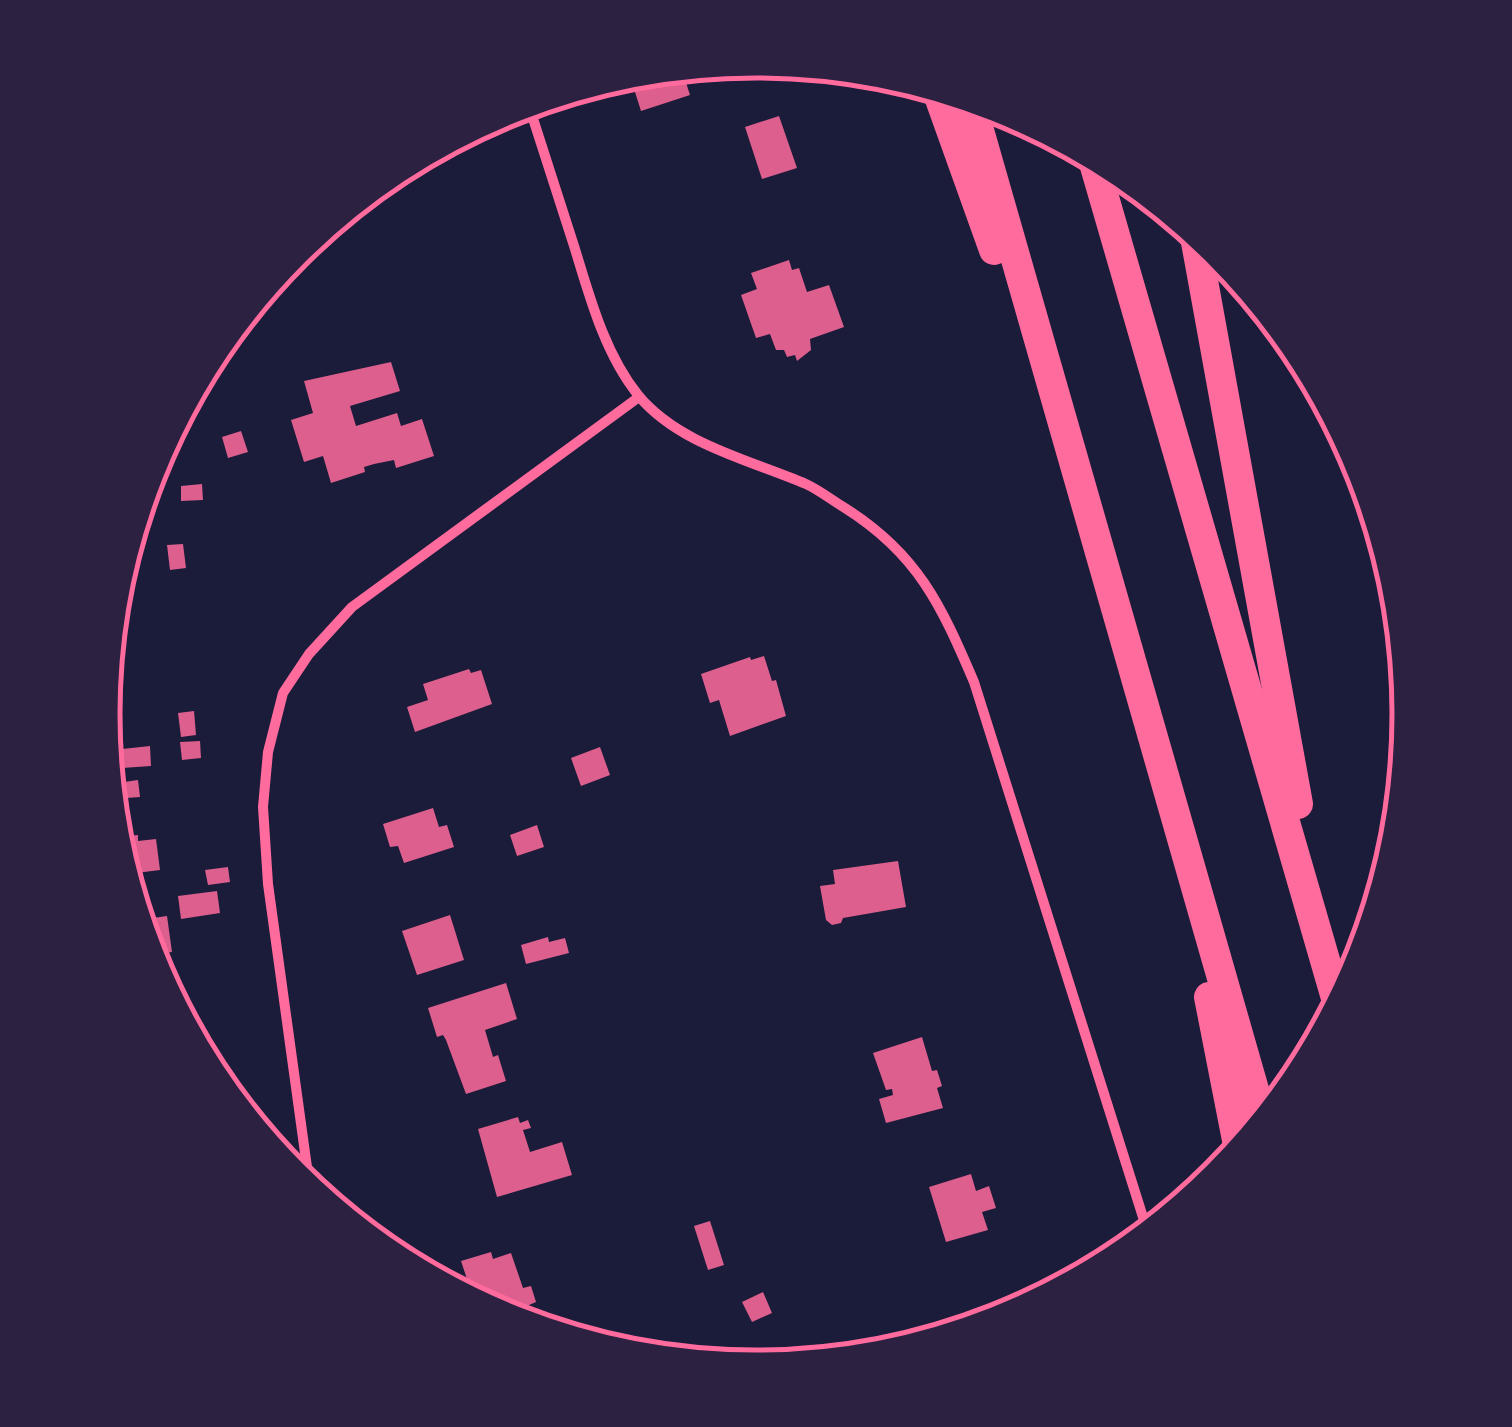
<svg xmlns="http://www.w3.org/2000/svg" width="1512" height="1427" font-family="'Fira Sans Condensed',sans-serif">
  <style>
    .building { fill: #dd5f8e }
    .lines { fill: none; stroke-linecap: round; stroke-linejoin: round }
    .minor { stroke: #ff6b9d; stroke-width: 10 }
    .motorway { stroke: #ff6b9d; stroke-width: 30 }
    .rim { fill: none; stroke: #ff6b9d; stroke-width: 5 }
  </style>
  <rect width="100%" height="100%" fill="#1b1b3a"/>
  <g class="building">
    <path d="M681,67L690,95L641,111L629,73Z"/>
    <path d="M779,116L797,168L762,179L745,127Z"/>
    <path d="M789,260L792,270L799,268L807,292L829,285L844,327L810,339L811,350L797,361L795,355L787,357L784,350H776L770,334L756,338L741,295L757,289L751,273Z"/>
    <path d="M391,362L400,391L350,406L356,426L397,413L401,426L422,419L434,456L396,468L394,460L374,464L364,467L365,472L331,483L323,456L304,462L291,420L313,413L304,381Z"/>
    <path d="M241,431L248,452L228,458L222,437Z"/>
    <path d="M202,484L203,500L181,501V486Z"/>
    <path d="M183,544L186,568L170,570L167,545Z"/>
    <path d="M764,656L772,681L776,680L786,716L730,736L719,700L710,703L701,674L750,657L751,660Z"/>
    <path d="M469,669L471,673L481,670L492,704L415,732L407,707L428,700L423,684Z"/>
    <path d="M114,675L115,677L120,676L122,687L114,688L121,732L105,735L103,713L106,676Z"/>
    <path d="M194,711L196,735L181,737L178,713Z"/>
    <path d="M200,741L201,758L182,760L180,742Z"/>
    <path d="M150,746L151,766L122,768L124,782L138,780L140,797L126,798L127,812L112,814L108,770H114L113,750Z"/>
    <path d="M600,747L610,775L581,786L571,758Z"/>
    <path d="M433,808L439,827L447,825L454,847L404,863L398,846L390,847L383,824Z"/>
    <path d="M537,825L544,847L517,856L510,835Z"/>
    <path d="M138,835V841L156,839L160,870L136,873L137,886L129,887L116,844L130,842L129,836Z"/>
    <path d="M898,861L906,907L843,918L841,923L832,925L826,920L820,886L835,884L833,870Z"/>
    <path d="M228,867L230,882L208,885L205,870Z"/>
    <path d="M217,891L220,913L181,919L178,896Z"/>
    <path d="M450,915L464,960L417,975L402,931Z"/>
    <path d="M167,916L172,952L150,955L139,920Z"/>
    <path d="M548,937L549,942L565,938L569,953L526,964L521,945Z"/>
    <path d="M506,983L517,1019L485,1030L493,1057L498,1055L506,1081L466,1094L446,1040L443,1035L437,1037L428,1008Z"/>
    <path d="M922,1037L932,1071L937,1070L942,1086L937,1088L943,1108L886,1123L879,1099L893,1095L892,1089L886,1090L873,1053Z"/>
    <path d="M518,1117L520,1123L528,1120L531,1128L523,1130L530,1152L562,1142L572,1175L497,1197L478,1129Z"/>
    <path d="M971,1174L976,1191L989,1186L996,1208L982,1212L988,1230L946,1242L929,1187Z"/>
    <path d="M710,1221L724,1265L708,1270L694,1226Z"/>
    <path d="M491,1252L493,1259L511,1253L523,1288L531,1286L536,1302L504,1316L483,1305L480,1297L474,1300L461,1261Z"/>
    <path d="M763,1292L772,1313L752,1322L742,1302Z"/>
  </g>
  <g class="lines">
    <g class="minor">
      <path d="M528,103C544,152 559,200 575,249C590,298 605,354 638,395C678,444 750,460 806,484C819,490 832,500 845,508C918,554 941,605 974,682L1148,1233"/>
      <path d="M310,1189L268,884L263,807L268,752L283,693L309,654L352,607L639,397"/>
    </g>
    <g class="motorway">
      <path d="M936,88L994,250"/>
      <path d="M970,99L1263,1121"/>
      <path d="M1092,156L1338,1005"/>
      <path d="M1194,231L1298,804"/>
      <path d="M1209,997L1239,1150"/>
    </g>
  </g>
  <path d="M0 0H1512V1427H0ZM120 714a636 636 0 1 1 1272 0a636 636 0 1 1-1272 0Z" fill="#2d2142" fill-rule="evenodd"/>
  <path class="rim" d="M120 714a636 636 0 1 1 1272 0a636 636 0 1 1-1272 0Z"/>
</svg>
